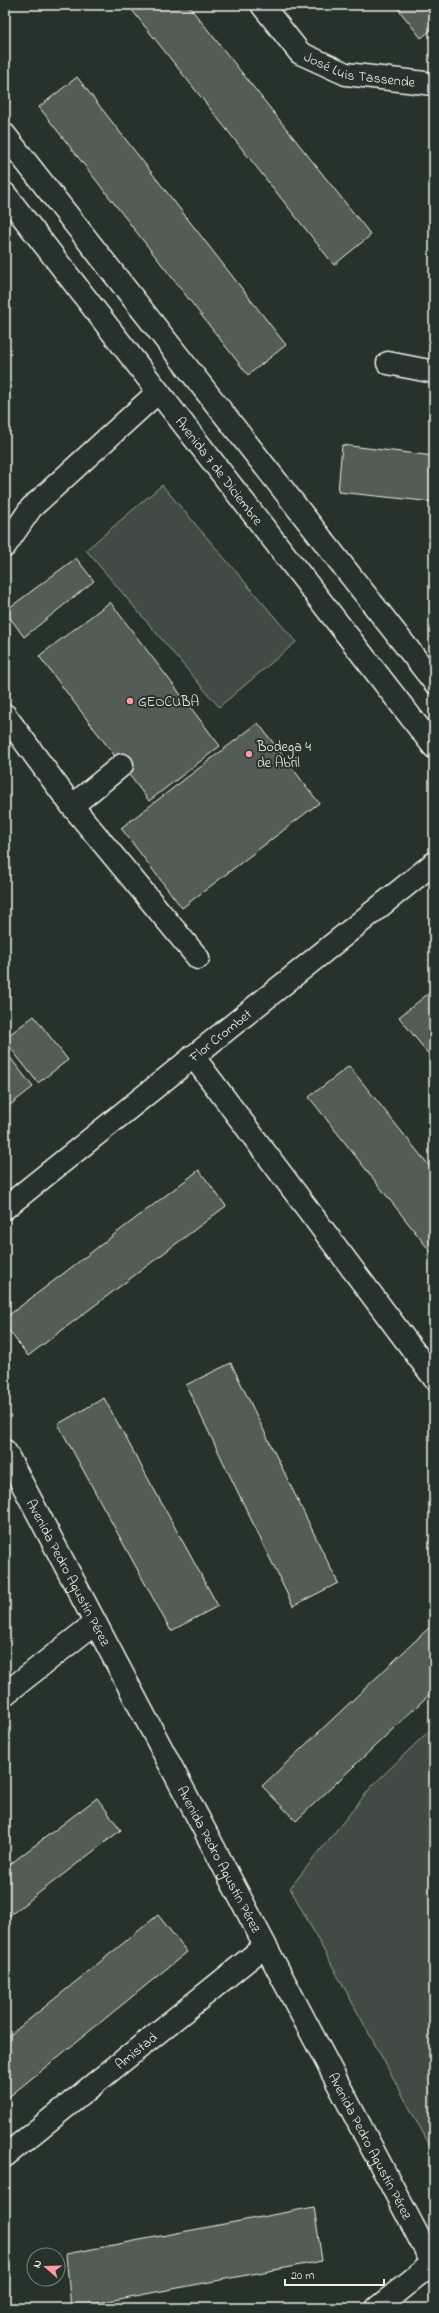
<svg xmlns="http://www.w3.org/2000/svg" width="439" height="2313" font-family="'Indie Flower',sans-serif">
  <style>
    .green { fill: #414b45; stroke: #9a9e96 }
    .building { fill: #525c55; stroke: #f4f1e8 }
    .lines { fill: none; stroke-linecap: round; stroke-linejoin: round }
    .minor-casing { stroke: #f4f1e8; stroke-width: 25 }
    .major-casing { stroke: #f4f1e8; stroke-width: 25 }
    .minor { stroke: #26332d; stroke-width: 22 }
    .major { stroke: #26332d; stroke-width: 22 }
    .poi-dot { fill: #ff9aa2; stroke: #26332d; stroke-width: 1.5 }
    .labels { text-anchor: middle; stroke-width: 4; stroke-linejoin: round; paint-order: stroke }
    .street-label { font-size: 14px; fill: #f4f1e8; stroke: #26332d }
    .poi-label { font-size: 14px; fill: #f4f1e8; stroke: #26332d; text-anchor: start }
  </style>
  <rect width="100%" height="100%" fill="#26332d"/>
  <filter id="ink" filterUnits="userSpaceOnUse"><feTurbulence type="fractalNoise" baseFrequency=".025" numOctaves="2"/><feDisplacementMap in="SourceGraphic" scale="8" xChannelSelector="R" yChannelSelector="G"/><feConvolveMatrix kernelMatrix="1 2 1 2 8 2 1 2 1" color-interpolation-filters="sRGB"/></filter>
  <g filter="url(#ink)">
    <g class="green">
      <path d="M162,485L296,642L219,707L86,550Z"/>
      <path d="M434,1726V2153L290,1888L372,1786Z"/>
    </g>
    <g class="building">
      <path d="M128,5H188L371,235L334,265Z"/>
      <path d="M395,5H434V28L421,38Z"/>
      <path d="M77,77L286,345L248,375L39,107Z"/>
      <path d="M342,445L434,456V502L338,492Z"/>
      <path d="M76,558L94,581L24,637L5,611Z"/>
      <path d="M110,602L220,746L149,801L39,656Z"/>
      <path d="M258,723L319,803L182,908L121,828Z"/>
      <path d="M434,989V1061L399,1017Z"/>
      <path d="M34,1016L68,1060L38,1083L5,1041V1038Z"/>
      <path d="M5,1051L33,1087L5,1109Z"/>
      <path d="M349,1066L434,1172V1256L309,1097Z"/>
      <path d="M199,1170L226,1206L28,1356L5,1325V1318Z"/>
      <path d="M231,1363L338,1583L293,1606L186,1385Z"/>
      <path d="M104,1398L218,1606L171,1631L58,1424Z"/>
      <path d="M434,1623V1690L296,1821L262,1786Z"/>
      <path d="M97,1798L121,1830L5,1919V1868Z"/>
      <path d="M158,1915L187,1952L5,2100V2039Z"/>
      <path d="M314,2207L322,2261L71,2308L66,2254Z"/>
    </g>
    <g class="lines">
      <g class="minor-casing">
        <g id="minor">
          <path id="s1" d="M262,5L300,53L346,74L434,84"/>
          <path d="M388,363L434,372"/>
          <path d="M5,546L31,508L158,392"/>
          <path d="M5,715L72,806L198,958"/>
          <path d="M72,806L122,765"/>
          <path d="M193,1056L434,1378"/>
          <path id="s2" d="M5,1208L434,863"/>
          <path id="s3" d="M5,1451L434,2266"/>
          <path d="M5,1694L95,1623"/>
          <path id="s4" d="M5,2156L265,1946"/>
          <path d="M377,2308L434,2262"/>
        </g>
      </g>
      <g class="major-casing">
        <g id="major">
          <path d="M5,135L434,682"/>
          <path id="s5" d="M5,194L434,747"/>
        </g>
      </g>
      <use href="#minor" class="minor"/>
      <use href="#major" class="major"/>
    </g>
  </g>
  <g class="poi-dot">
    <circle cx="130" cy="701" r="4"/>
    <circle cx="249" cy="754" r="4"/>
  </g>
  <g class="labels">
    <g class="street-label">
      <text dy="5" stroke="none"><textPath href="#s1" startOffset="124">José Luis Tassende</textPath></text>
      <text dy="5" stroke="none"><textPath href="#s5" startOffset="350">Avenida 7 de Diciembre</textPath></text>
      <text dy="5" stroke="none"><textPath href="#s2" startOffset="276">Flor Crombet</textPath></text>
      <text dy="5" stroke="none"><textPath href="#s3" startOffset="137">Avenida Pedro Agustín Pérez</textPath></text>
      <text dy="5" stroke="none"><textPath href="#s3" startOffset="461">Avenida Pedro Agustín Pérez</textPath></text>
      <text dy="5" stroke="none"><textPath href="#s4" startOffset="168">Amistad</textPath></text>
      <text dy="5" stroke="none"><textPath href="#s3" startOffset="785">Avenida Pedro Agustín Pérez</textPath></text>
    </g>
    <g class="poi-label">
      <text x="138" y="706">GEOCUBA</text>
      <text x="257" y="751">Bodega 4<tspan x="257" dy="16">de Abril</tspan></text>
    </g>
  </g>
  <rect width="439" height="2313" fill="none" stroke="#26332d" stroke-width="20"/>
  <rect x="10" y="10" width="419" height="2293" fill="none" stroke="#f4f1e8" stroke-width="1.5" filter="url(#ink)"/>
  <g transform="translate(46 2267) rotate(290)"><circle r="19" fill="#26332d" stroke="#787f78"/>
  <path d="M0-3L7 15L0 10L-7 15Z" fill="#ff9aa2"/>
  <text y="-6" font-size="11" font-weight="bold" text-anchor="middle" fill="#f4f1e8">N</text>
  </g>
  <path d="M285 2279v6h99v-6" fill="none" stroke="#f4f1e8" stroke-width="2"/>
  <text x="291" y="2279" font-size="12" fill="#f4f1e8" stroke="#26332d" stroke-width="3" paint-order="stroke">20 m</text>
</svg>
